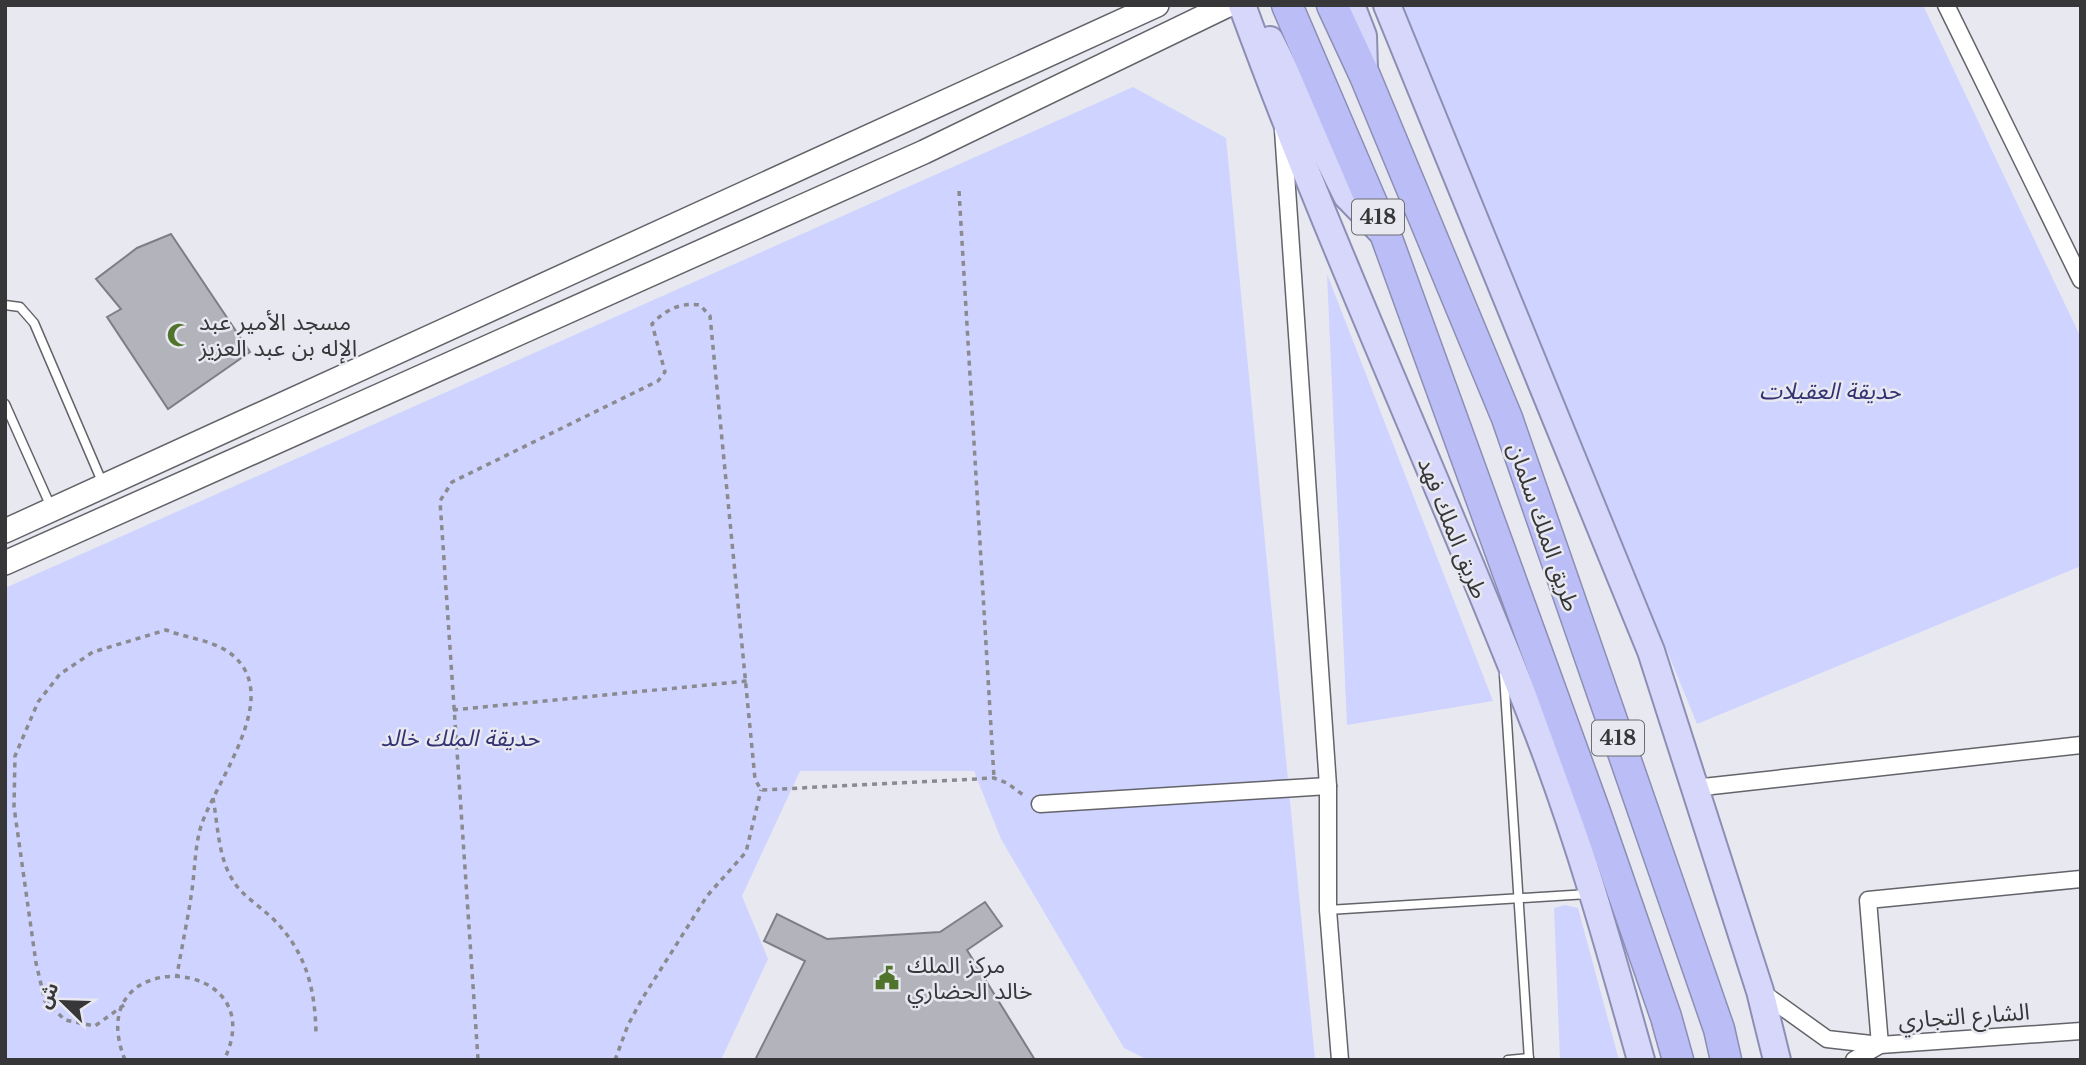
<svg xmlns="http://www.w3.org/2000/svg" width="2086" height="1065" font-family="'Libre Baskerville','Noto Sans Arabic',serif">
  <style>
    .green { fill: #cfd3ff }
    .building { fill: #b3b4bb; stroke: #7e7e85; stroke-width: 2 }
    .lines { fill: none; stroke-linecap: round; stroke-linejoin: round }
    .lane-casing { stroke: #63636a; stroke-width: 11 }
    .street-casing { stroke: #63636a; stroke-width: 19 }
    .secondary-casing { stroke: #63636a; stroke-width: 26 }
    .primary-casing { stroke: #8c8eb4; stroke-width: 30 }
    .highway-casing { stroke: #8c8eb4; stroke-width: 33 }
    .path { stroke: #8a8a8f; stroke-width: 3.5; stroke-dasharray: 5 5; stroke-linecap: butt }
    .lane { stroke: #fff; stroke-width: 8 }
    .street { stroke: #fff; stroke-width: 16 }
    .secondary { stroke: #fff; stroke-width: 23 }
    .primary { stroke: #d6d7fa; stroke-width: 26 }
    .highway { stroke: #babdf6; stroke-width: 30 }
    .labels { text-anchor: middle; stroke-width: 5; stroke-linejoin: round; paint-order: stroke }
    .shield { fill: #e8e9f0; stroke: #6c6c71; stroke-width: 2 }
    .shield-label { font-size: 21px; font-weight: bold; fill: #37373a }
    .poi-label { font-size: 23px; fill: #37373a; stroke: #e8e9f0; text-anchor: start }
    .park-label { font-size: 23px; font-style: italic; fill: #353273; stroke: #e8e9f0 }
    .street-label { font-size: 23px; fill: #37373a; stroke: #e8e9f0 }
  </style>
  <rect width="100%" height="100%" fill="#e8e9f0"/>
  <g class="green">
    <path d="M1403,5H1923L2081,338V566L1697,724Z"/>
    <path d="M1133,87L1226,138L1315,1060H1148L1124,1048L1001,839L974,771H800L742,896L768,959L721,1060H5V588Z"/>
    <path d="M1327,274L1493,701L1347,725Z"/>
    <path d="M1565,905L1578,908L1619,1060H1560L1554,908Z"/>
  </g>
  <g class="building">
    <path d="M171,234L250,352L168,409L107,317L121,309L96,279L137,248Z"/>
    <path d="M985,902L1002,926L967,950L1035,1060H755L805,961L764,941L777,914L827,939L940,932Z"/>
  </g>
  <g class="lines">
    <g class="lane-casing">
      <g id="lane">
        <path d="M5,305L20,307L34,323L103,484"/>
        <path d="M5,404L51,507"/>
        <path d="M1504,675L1529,1060"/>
        <path d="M1328,910L1588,894"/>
        <path d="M1508,1060L1529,1058"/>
      </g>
    </g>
    <g class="street-casing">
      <g id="street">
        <path d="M1946,5L2081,280"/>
        <path d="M1283,130L1328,786V910L1340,1060"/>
        <path d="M1694,788L2081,745"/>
        <path d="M1040,804L1328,786"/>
        <path d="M1760,991L1827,1039L1880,1045"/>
        <path d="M1880,1045L1868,900L2081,879"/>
        <path d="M1854,1060L1880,1045L2081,1031"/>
      </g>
    </g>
    <g class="secondary-casing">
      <g id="secondary">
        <path d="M5,531L1157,5"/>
        <path d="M5,563L924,152L1228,5"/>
      </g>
    </g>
    <g class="primary-casing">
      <g id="primary">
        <path d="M1242,5C1332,252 1444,490 1539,735C1580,842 1610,950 1641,1060"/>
        <path d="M1351,5L1363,36L1364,70"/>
        <path d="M1387,5L1651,651L1760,991L1777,1060"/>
        <path d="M1270,40L1347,196L1382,232"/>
      </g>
    </g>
    <g class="highway-casing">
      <g id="highway">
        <path d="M1287,5L1386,236L1596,815L1666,1017L1678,1060"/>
        <path d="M1332,5L1365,76L1507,418L1719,1029L1726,1060"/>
      </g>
    </g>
    <g class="path">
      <path d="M959,191L994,778"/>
      <path d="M453,710L747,681"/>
      <path d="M213,798C218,825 218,859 234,882C242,895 258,905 270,916C305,949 315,986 316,1033"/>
      <path d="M124,1005L95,1026L65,1020L45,1001L36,963L14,807L15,756L38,702L60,674L93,652L166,630C194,641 228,640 245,670C269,714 215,784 201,826C195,846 195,868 192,890C188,918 182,946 177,975"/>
      <path d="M478,1059L440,501L452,482L658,381L665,372L652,324C665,310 681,302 700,305L710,316L755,779L761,790L994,778L1007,783L1026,797"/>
      <path d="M125,1060C78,943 276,954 224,1060"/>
      <path d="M615,1060L628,1025L642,999L707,896L746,852L761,790"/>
    </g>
    <use href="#lane" class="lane"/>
    <use href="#street" class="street"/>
    <use href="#secondary" class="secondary"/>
    <use href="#primary" class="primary"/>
    <use href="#highway" class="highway"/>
  </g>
  <defs>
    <g id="mosque-bare" transform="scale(1.89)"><path d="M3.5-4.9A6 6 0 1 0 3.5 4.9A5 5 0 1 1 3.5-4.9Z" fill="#50742c" stroke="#e8e9f0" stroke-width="2.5" paint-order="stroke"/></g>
    <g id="civic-bare" transform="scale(1.89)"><path d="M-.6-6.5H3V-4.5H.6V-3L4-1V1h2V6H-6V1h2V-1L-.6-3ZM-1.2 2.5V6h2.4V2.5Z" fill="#50742c" stroke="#e8e9f0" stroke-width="2.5" paint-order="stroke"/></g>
  </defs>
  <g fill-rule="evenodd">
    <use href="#mosque-bare" x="179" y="335"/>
    <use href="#civic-bare" x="887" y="978"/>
  </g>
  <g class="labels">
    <g class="shield">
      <rect x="1352" y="199.5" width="52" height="35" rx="5"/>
      <rect x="1592" y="720.5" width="52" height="35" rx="5"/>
    </g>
    <g class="shield-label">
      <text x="1378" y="224">418</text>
      <text x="1618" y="745">418</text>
    </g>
    <g class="poi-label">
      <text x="199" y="330">مسجد الأمير عبد<tspan x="199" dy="26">الإله بن عبد العزيز</tspan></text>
      <text x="907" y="973">مركز الملك<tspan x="907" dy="26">خالد الحضاري</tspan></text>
    </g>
    <g class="park-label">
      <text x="1830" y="399">حديقة العقيلات</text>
      <text x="460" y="746">حديقة الملك خالد</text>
    </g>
    <g class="street-label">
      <text transform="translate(1544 527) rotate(71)" y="8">طريق الملك سلمان</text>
      <text transform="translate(1453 528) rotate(68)" y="8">طريق الملك فهد</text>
      <text transform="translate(1964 1016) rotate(-4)" y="8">الشارع التجاري</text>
    </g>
  </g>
  <rect width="2086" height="1065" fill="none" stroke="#37373a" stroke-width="14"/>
  <g transform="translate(63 1002) rotate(293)" stroke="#e8e9f0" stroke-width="5" paint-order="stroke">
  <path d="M0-5L12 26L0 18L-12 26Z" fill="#37373a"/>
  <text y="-10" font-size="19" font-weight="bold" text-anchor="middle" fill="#37373a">ش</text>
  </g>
</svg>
